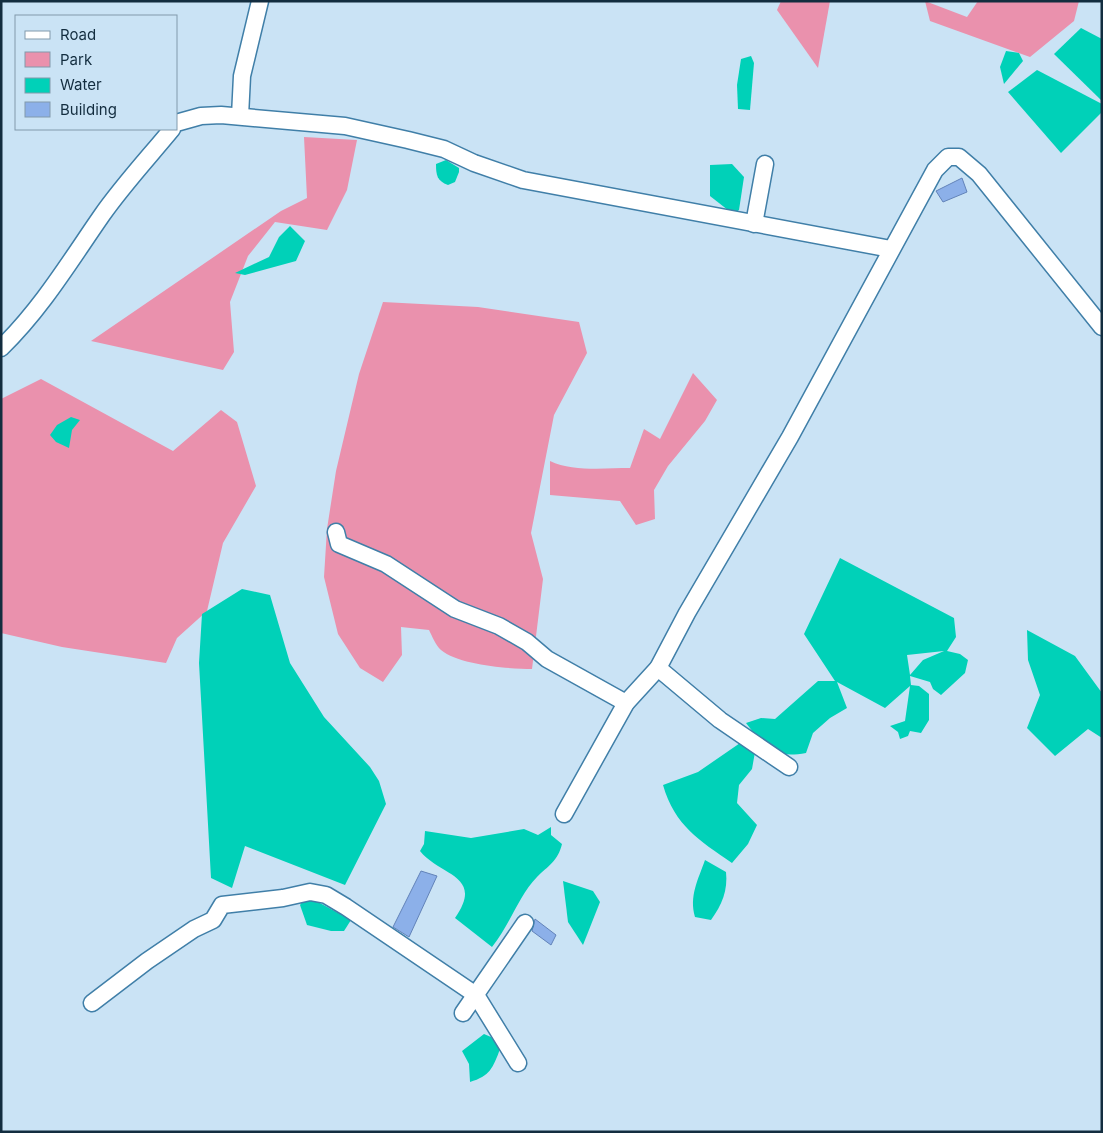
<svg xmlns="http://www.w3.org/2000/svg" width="1103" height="1133" font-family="Inter,sans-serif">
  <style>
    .green { fill: #ea91ad }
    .water { fill: #00d1b8; fill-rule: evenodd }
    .building { fill: #8cb0e9; stroke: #6283b9 }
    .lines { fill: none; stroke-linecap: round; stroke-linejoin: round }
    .minor-casing { stroke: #407fa8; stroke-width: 19 }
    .minor { stroke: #fff; stroke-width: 16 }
  </style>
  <rect width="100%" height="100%" fill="#cae3f5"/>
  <g class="green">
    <path d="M781,1H830L818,68L777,10Z"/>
    <path d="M925,1L967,17L978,1H1079L1074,21L1030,57L930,21Z"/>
    <path d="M304,137L357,140L347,190L327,230L275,222L248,256L230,302L234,352L223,370L91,341L281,211L307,198Z"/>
    <path d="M383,302L478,307L579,322L587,353L554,415L531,533L543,579L532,669C509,669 459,665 441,650C436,646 432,636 429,630L401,627L402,655L383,682L360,668L338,634L324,577L327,529L336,471L359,374Z"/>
    <path d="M693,373L717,400L705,421L668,466L654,490L655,519L636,525L620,501L550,495V461C573,472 606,468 630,468L644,429L660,439Z"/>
    <path d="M41,379L173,451L221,410L237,422L256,486L223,543L207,611L177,638L166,663L62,647L1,633V399Z"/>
  </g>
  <g class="water">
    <path d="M1081,28L1102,39V101L1054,54Z"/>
    <path d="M1006,51L1019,53L1023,61L1004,84L1000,67Z"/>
    <path d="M751,56L754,63L750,110L738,109L737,85L741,59Z"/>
    <path d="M1037,70L1102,104V112L1061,153L1008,92Z"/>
    <path d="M446,160L459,168V172L455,182L448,185C437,181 436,175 436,164Z"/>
    <path d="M732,164L744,177L739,210L733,214L710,196V165Z"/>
    <path d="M290,226L305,241L296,261L245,275L235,273L269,257L279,237Z"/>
    <path d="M71,417L80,420L72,430L69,448L56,442L50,435L57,425Z"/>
    <path d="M840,558L954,618L956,637L947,651L960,654L968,660L965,673L941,695L933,689L930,682L910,676L911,685L919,686L929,694V720L921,733L910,731L908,736L900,739L898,732L890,726L905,721L910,686L885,708L837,682L847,708L830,718L813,733L806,753C774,759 765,748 746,723L761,718L775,719L818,681H835L804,634ZM944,651L923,660L910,675L907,655Z"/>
    <path d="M242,589L270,595L290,663L324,717L370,767L379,781L386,804L345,885L245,846L232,888L211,878L199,663L202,614Z"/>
    <path d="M1027,630L1075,656L1102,693V738L1088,729L1055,756L1027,728L1040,695L1028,660Z"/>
    <path d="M743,741L755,752L752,769L739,785L737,803L757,825L748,844L732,863C699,840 675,826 663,785L698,772Z"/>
    <path d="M551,827V835L562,844C558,861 548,866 537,877C519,895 510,925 492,947L455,918C485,875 440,876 420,851L424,844L425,831L471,838L524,829L538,835Z"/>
    <path d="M705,860L726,872C728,890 722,905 711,920L695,917C689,896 698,880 705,860Z"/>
    <path d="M563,881L593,891L600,902L583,945L568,922Z"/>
    <path d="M304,899L318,902L351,920L344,931H331L307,925L300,905Z"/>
    <path d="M484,1034L491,1037L500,1049C493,1068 490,1076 470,1082L469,1064L462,1051Z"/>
  </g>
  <g class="building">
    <path d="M962,178L967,192L943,202L936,191Z"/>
    <path d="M421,871L437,876L409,937L393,927Z"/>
    <path d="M535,919L556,935L551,945L532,931Z"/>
  </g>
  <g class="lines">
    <g class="minor-casing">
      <g id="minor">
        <path d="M240,116L242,76L260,1"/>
        <path d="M176,123L201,116L221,115L345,126L408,140L444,149L474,163L523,180L891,249"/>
        <path d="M754,224L765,164"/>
        <path d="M1,348C42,308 70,261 102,215C123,185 149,157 172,129"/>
        <path d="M336,532L339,544L386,564L455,609L499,626L527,642L547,659L626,703"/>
        <path d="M658,668L720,720L789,767"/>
        <path d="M564,814L626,703L658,668L687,613L790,437L935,170L948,157H959L979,174L1102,327"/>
        <path d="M92,1003L147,961L194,929L213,920L222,905L283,898L310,892L326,895L346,907L476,995L518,1063"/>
        <path d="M463,1013L525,923"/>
      </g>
    </g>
    <use href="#minor" class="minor"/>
  </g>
  <rect width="1103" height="1133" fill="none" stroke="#132d3f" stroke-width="5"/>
  <rect x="15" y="15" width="162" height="115" fill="#cae3f5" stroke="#819aac"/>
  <rect x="25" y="31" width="25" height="8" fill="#ffffff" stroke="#819aac"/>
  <text x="60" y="40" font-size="15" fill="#132d3f">Road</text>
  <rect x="25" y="52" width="25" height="15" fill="#ea91ad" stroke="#819aac"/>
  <text x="60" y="65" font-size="15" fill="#132d3f">Park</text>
  <rect x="25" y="78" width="25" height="15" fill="#00d1b8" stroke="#819aac"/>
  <text x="60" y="90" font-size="15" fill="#132d3f">Water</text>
  <rect x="25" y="102" width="25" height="15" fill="#8cb0e9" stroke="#819aac"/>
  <text x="60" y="115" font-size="15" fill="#132d3f">Building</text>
</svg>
